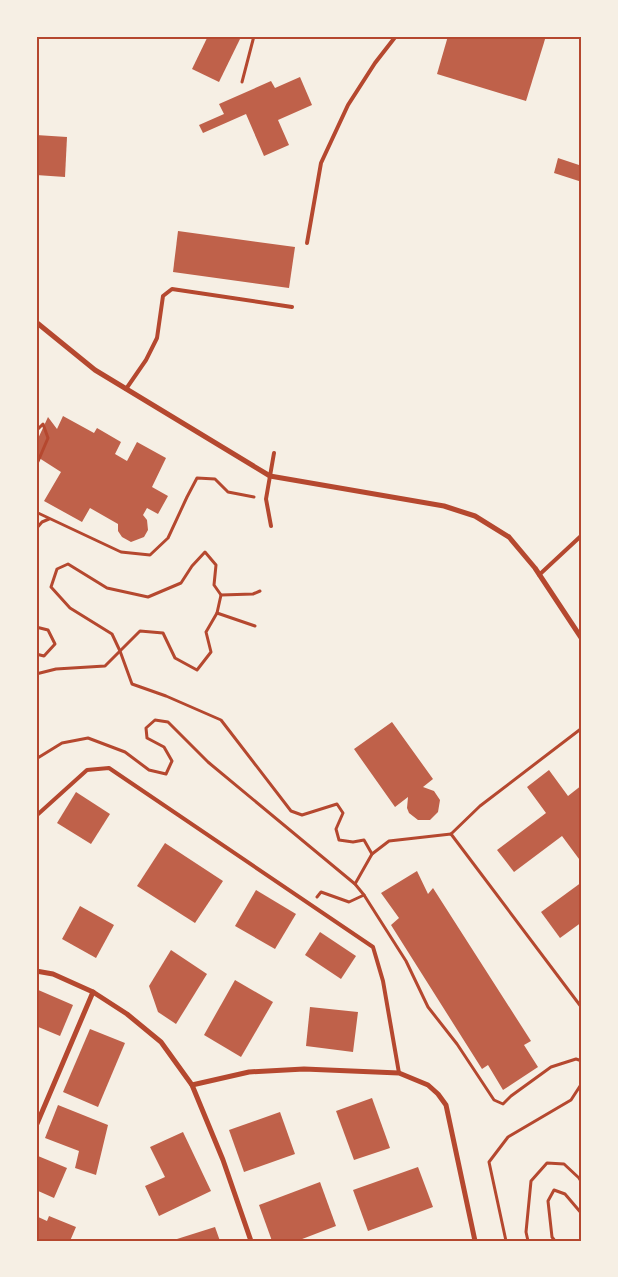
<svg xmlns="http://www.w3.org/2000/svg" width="618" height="1277" font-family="Bitter,serif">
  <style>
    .building { fill: #bf614a }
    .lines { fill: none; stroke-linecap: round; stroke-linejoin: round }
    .path { stroke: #b5482f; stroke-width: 3 }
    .service { stroke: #b5482f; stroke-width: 4 }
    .minor { stroke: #b5482f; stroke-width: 5 }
    .neatline { fill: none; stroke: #b5482f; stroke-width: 2 }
  </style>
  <rect width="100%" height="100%" fill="#f6efe4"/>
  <g class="building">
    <path d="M208,36H235L240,39L219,82L192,69Z"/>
    <path d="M448,36H546L526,101L437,74Z"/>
    <path d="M300,77L312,105L278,120L289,145L264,156L246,114L203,133L199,125L224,114L219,104L271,81L275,88Z"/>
    <path d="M36,135L67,137L65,177L36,175Z"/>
    <path d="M558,158L582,166V182L554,173Z"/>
    <path d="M178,231L295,247L289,288L173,272Z"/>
    <path d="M63,416L94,433L97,428L121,442L115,454L127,461L137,442L166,458L152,487L168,496L158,514L147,508L143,515L147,520L148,530L144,537L131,542L122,537L118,531V524L90,508L82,522L44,501L61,472L36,456V443L48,417L57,429Z"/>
    <path d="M392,722L433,779L423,787L434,791L440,800L438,812L430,820H418L409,813L407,808L408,797L395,807L354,749Z"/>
    <path d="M549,770L568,796L582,785V863L562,836L514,872L497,850L546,813L527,787Z"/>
    <path d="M76,792L110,814L91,844L57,823Z"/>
    <path d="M165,843L223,881L195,923L137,886Z"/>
    <path d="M417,871L428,894L433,888L531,1041L524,1045L538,1067L503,1090L488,1065L482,1069L391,925L399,918L381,893Z"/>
    <path d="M582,882V922L560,938L541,912Z"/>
    <path d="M256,890L296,914L275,949L235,926Z"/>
    <path d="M80,906L114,925L96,958L62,939Z"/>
    <path d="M320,932L356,956L341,979L305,955Z"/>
    <path d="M171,950L207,974L176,1024L158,1012L149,986Z"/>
    <path d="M235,980L273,1002L241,1057L204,1035Z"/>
    <path d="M36,989L73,1005L60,1036L36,1026Z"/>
    <path d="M310,1007L358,1012L353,1052L306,1046Z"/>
    <path d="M90,1029L125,1043L98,1107L63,1092Z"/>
    <path d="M372,1098L390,1148L354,1160L336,1111Z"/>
    <path d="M58,1105L108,1125L96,1175L75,1168L79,1151L45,1138Z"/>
    <path d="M280,1112L295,1154L244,1172L229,1130Z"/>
    <path d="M183,1132L211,1191L159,1216L145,1186L165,1177L150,1147Z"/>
    <path d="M38,1156L67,1168L54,1198L36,1190V1161Z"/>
    <path d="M418,1167L433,1207L368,1231L353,1190Z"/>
    <path d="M320,1182L336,1226L297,1241H272L259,1205Z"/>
    <path d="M36,1216L47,1221L49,1216L76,1227L70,1241H36Z"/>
    <path d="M215,1227L220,1241H177V1239Z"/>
  </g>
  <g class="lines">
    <g class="path">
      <path d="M242,82L254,36"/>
      <path d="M36,431L43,424L48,438L36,466"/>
      <path d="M36,510L38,513L121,552L150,555L168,538L187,497L197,478L215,479L228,492L254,497"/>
      <path d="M36,529L42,522L49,519"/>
      <path d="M217,613L221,595"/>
      <path d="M255,626L217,613L206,632L211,652L197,670L175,658L163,633L140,631L120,651L132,684L166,696L221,720L291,811L302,815L337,804L343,813L336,829L339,840L353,842L364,840L372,854L389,841L451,834L582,1008"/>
      <path d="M36,627L48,630L55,644L44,656L36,654"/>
      <path d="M36,674L56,669L105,666L120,651L112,634L70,608L51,587L57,569L68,564L107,588L148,597L181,583L192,566L205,552L216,565L214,585L221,595L253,594L260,591"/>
      <path d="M36,759L62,743L88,738L125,752L149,770L166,774L172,761L164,747L147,738L146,728L155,720L168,722L208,762L355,884L364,895L349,902L321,892L317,897"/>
      <path d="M451,834L480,806L582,728"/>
      <path d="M355,884L372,854"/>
      <path d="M364,895L406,961L428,1007L457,1044L494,1100L503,1104L511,1096L551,1067L576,1059L582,1061"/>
      <path d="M506,1241L489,1162L508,1137L571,1100L582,1083"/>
      <path d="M528,1241L526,1232L531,1181L547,1163L564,1164L579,1178L582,1183"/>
      <path d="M555,1241L552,1237L548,1201L554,1190L565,1194L582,1214"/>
    </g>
    <g class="service">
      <path d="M307,243L321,163L348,105L375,63L396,36"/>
      <path d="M126,389L146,360L157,338L163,296L172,289L292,307"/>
      <path d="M271,526L266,499L274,453"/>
      <path d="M539,575L582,535"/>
      <path d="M36,816L87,770L109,768L373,947L383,981L399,1073"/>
    </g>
    <g class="minor">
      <path d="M36,322L95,370L270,476L444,506L475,516L509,537L535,568L582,639"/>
      <path d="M36,971L53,974L93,992L127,1014L161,1042L192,1085L223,1160L251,1241"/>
      <path d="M192,1085L249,1072L304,1069L399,1073L428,1085L438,1094L446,1105L475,1241"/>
      <path d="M36,1126L93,992"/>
    </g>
  </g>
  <rect width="618" height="1277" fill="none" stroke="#f6efe4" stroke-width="75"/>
  <rect x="38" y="38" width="542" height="1202" class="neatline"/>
</svg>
